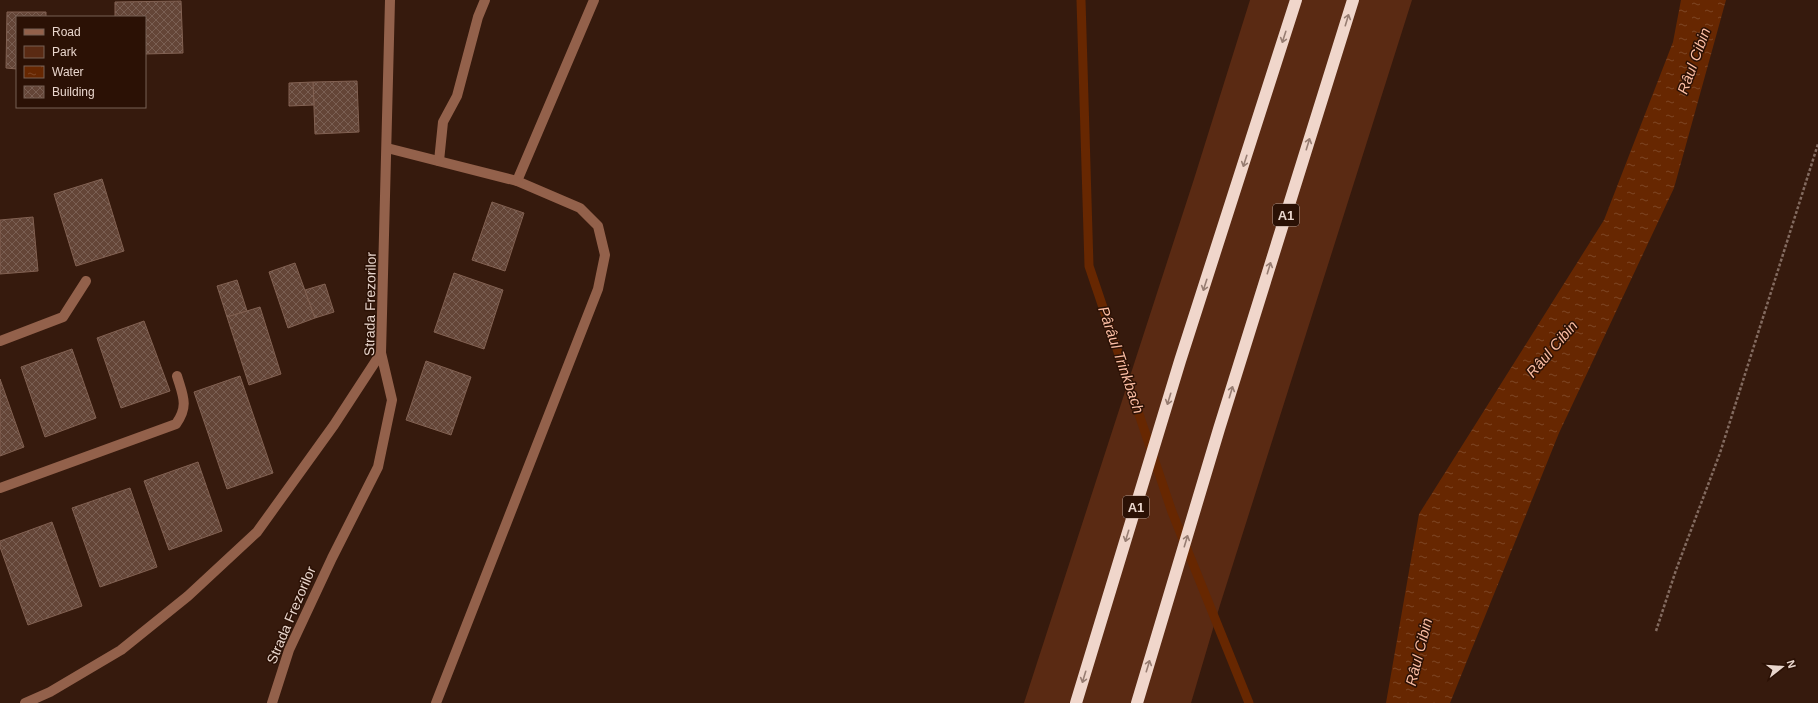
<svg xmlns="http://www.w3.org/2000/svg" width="1818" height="703" font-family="Arial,sans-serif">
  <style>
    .green { fill: #5a2a13 }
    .water { fill: url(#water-ripples) }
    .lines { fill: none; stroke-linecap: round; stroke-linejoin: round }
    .stream { stroke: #672701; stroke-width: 9 }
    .building { fill: url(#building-cross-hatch); stroke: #826152 }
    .path { stroke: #836b60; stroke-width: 2.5; stroke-dasharray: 3 2; stroke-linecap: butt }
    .minor { stroke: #93614b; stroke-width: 10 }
    .highway { stroke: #f0d6cb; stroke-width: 12 }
    .oneway { stroke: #977d72 }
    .labels { text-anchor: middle; stroke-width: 3; stroke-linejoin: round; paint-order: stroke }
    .shield { fill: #2b1105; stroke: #b09b91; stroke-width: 1 }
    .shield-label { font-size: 13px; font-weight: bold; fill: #e9d6cd }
    .street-label { font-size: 14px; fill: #e9d6cd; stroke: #2b1105 }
    .water-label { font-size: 15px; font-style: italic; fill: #fbbda3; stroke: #2b1105 }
  </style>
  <defs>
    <pattern id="water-ripples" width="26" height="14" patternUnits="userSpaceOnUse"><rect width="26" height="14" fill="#672701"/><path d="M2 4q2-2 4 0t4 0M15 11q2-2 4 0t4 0" fill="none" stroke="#7d4625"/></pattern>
    <pattern id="building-cross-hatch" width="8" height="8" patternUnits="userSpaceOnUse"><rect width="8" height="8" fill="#644537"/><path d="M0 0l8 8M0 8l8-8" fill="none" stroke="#7a5f53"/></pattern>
  </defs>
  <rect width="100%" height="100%" fill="#361a0d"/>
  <path class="green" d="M1250,0H1412L1220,605L1191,703H1024L1194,179Z"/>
  <path class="water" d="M1681,0H1726L1674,188L1559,433L1450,703H1386L1419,514L1604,220L1673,42Z"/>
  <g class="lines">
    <path class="stream" d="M1081,0L1089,266L1172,512L1249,703"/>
  </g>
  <g class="building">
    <path d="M181,1L183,53L145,54V17H115V2Z"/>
    <path d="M7,12H46V17H17V69L6,68Z"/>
    <path d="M357,81L359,132L315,134L313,82Z"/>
    <path d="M313,82L314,105L289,106V83Z"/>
    <path d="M102,179L124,251L76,266L54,194Z"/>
    <path d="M492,202L524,213L505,271L472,260Z"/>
    <path d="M33,217L38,271L0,274V220Z"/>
    <path d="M295,263L315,318L288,328L269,272Z"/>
    <path d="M454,273L503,290L484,349L434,332Z"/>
    <path d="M237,280L247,311L227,317L217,286Z"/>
    <path d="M325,284L334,312L315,318L305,290Z"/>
    <path d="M260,307L281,374L249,385L227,317Z"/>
    <path d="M144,321L170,391L121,408L97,338Z"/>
    <path d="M72,349L96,418L45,437L21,367Z"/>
    <path d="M426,361L471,377L451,435L406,420Z"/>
    <path d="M240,376L273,473L227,489L194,392Z"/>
    <path d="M0,379L24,447L0,456Z"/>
    <path d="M198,462L222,531L169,550L144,481Z"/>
    <path d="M130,488L157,567L100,587L72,508Z"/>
    <path d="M52,522L82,606L28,625L0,547V541Z"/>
  </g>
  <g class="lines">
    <path class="path" d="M1656,631L1676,570L1720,453L1818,144"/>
    <g class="minor">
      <path d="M387,148L517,181L580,208L598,226L605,255L598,289L436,703"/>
      <path d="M439,161L443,122L457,96L478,17L485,0"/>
      <path d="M517,181L594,0"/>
      <path d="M0,341L63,317L86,281"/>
      <path d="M0,488L176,424C189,406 183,396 177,376"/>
      <path d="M25,703L50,692L121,650L188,596L257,532L334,425L381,353"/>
      <path d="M272,703L289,650L332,558L378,467L392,400L381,353L390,0"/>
    </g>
    <g class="highway">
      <path d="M1076,703L1180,361L1296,0"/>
      <path d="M1137,703L1219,429L1353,0"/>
    </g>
  </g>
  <defs><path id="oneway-shaft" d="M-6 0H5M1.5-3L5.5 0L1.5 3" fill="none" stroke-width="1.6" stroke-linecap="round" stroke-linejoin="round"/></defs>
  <g class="oneway">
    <use href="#oneway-shaft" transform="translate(1347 20) rotate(-73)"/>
    <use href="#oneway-shaft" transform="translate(1284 37) rotate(108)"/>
    <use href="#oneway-shaft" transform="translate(1308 144) rotate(-73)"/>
    <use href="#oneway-shaft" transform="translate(1245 161) rotate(108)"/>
    <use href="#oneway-shaft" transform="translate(1269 268) rotate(-73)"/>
    <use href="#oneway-shaft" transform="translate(1205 285) rotate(108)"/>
    <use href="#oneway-shaft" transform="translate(1231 392) rotate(-73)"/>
    <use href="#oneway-shaft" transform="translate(1169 399) rotate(107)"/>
    <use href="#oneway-shaft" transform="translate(1127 536) rotate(107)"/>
    <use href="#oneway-shaft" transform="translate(1186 541) rotate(-73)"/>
    <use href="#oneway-shaft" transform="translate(1148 666) rotate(-73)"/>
    <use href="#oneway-shaft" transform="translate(1084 677) rotate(107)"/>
  </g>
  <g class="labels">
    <g class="shield">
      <rect x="1273" y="204" width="26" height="22" rx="3"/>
      <rect x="1123" y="496" width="26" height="22" rx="3"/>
    </g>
    <g class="shield-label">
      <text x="1286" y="220">A1</text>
      <text x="1136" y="512">A1</text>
    </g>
    <g class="street-label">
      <text transform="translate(370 304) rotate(-89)" y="5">Strada Frezorilor</text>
      <text transform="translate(291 615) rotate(-67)" y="5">Strada Frezorilor</text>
    </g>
    <g class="water-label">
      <text transform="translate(1694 61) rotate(-70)" y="5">Râul Cibin</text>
      <text transform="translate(1552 349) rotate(-49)" y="5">Râul Cibin</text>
      <text transform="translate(1121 360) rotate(71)" y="5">Pârâul Trinkbach</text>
      <text transform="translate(1419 652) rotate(-76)" y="5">Râul Cibin</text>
    </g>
  </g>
  <rect x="16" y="16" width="130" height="92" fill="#2b1105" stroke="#776055"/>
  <rect x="24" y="29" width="20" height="6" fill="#93614b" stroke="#776055"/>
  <text x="52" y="36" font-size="12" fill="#e9d6cd">Road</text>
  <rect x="24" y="46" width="20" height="12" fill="#5a2a13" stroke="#776055"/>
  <text x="52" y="56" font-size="12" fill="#e9d6cd">Park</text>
  <rect x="24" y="66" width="20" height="12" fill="url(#water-ripples)" stroke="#776055"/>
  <text x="52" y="76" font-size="12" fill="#e9d6cd">Water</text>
  <rect x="24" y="86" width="20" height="12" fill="url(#building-cross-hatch)" stroke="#776055"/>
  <text x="52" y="96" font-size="12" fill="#e9d6cd">Building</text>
  <g transform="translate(1782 667) rotate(73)" stroke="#2b1105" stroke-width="3" paint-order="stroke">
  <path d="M0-3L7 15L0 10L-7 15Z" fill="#e9d6cd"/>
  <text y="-6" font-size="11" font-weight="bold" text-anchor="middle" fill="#e9d6cd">N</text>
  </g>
</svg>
